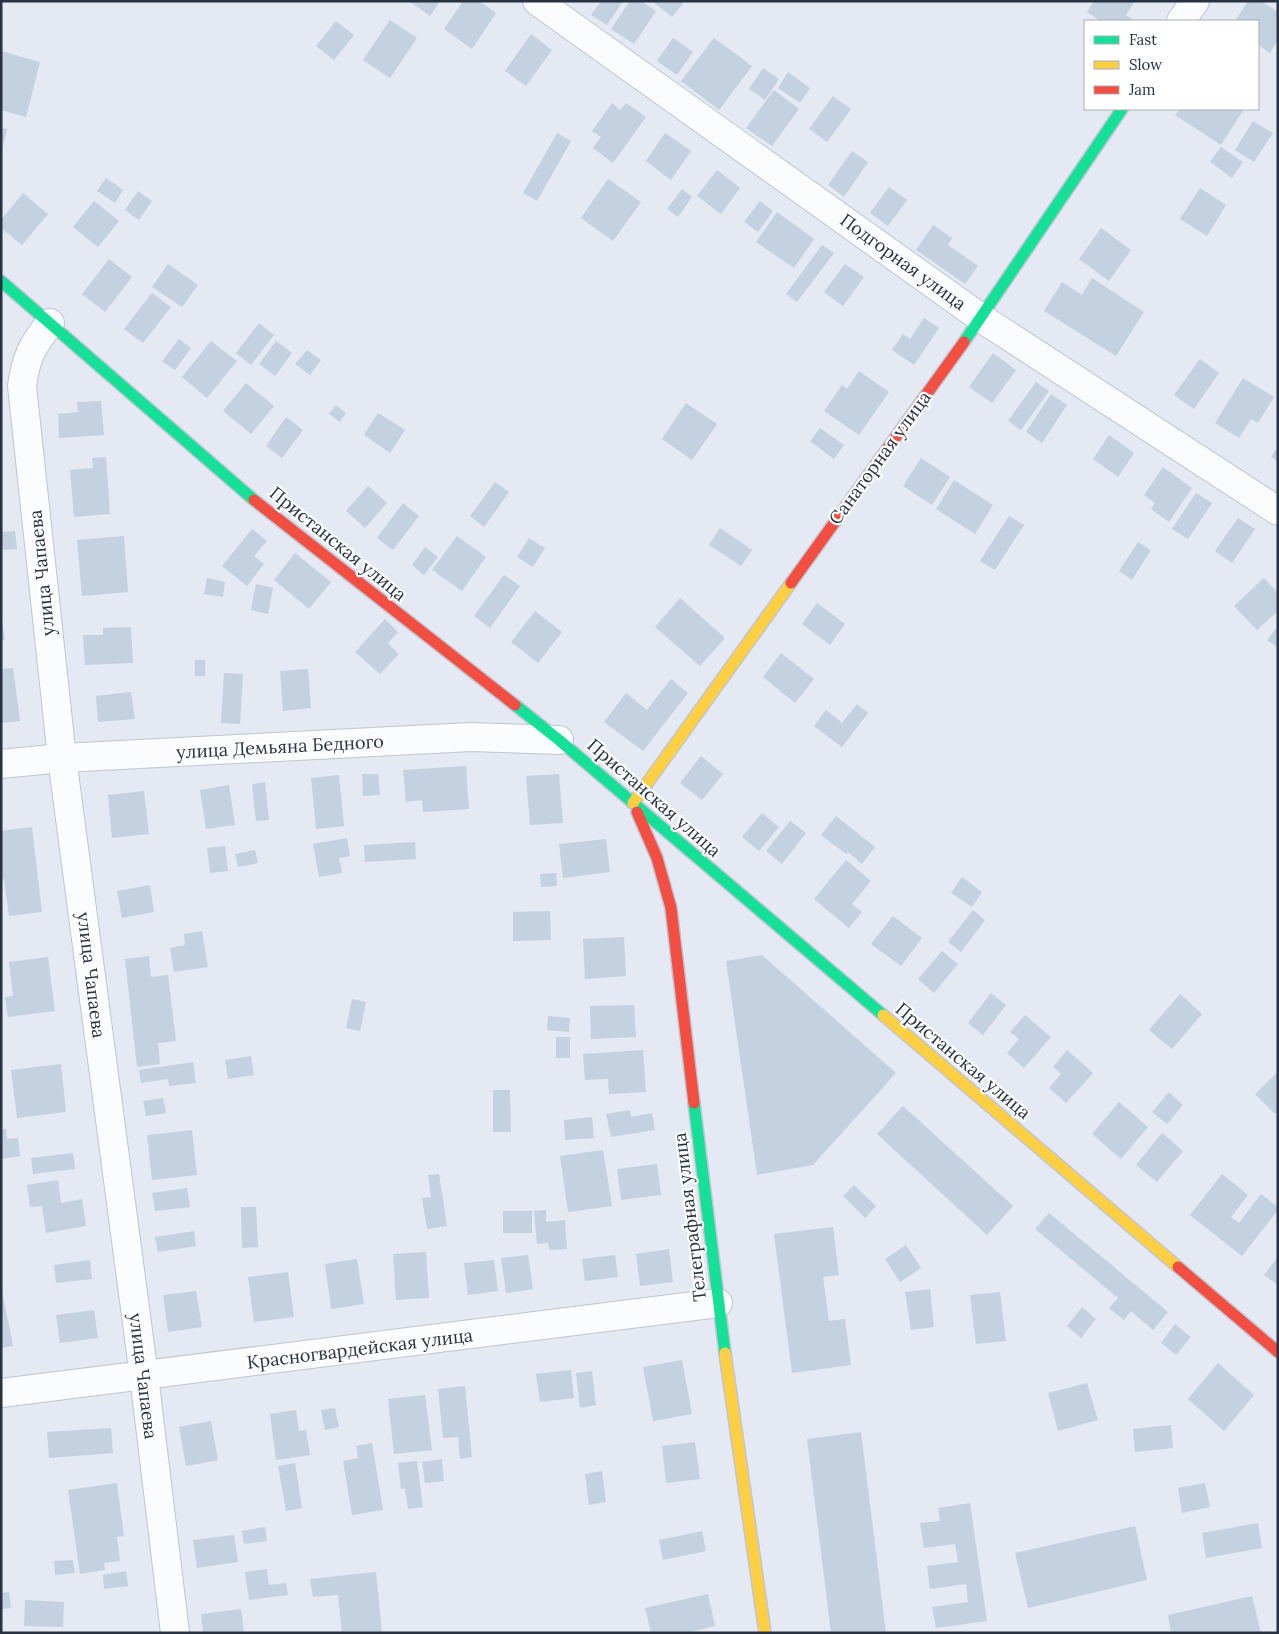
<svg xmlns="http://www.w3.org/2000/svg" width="1279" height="1634" font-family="Lora,serif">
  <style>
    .building { fill: #c3d1e0 }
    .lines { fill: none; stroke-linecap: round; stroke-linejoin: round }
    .street-casing { stroke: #bfc5d3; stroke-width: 30 }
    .fast-casing { stroke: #bfc5d3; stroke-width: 14 }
    .slow-casing { stroke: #bfc5d3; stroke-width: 14 }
    .jam-casing { stroke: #bfc5d3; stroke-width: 14 }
    .street { stroke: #fbfcfd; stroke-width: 28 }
    .fast { stroke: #16e098; stroke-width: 11 }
    .slow { stroke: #ffcf43; stroke-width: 11 }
    .jam { stroke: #f24e42; stroke-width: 11 }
    .labels { text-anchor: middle; stroke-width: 4.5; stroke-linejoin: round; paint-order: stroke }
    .street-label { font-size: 18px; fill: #293243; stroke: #fff }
  </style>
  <rect width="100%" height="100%" fill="#e4e9f4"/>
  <g class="building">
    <path d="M409,1H440L430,16Z"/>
    <path d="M463,1H479L496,13L472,49L444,29Z"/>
    <path d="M601,1H623L607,25L591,15Z"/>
    <path d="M630,1H641L656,11L634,44L611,29Z"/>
    <path d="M652,1H680L683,4L672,17Z"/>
    <path d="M1094,1H1135L1126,15L1136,21H1101L1087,12Z"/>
    <path d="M1248,1H1261L1278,12V40L1270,53L1258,45V21H1235Z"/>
    <path d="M390,20L417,38L390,78L363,60Z"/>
    <path d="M336,21L354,35L334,60L316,46Z"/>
    <path d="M531,34L552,50L526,86L505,71Z"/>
    <path d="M673,38L693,52L677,75L657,61Z"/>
    <path d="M714,38L752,66L719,110L681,81Z"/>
    <path d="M1,51L40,62L26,117L1,110Z"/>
    <path d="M763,68L779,79L765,100L749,89Z"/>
    <path d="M788,72L810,88L800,103L778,88Z"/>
    <path d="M774,90L799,109L772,146L746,128Z"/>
    <path d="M833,96L851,109L827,142L809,129Z"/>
    <path d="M612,103L620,110L626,103L646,117L613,163L593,148L601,137L592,131Z"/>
    <path d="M1180,109H1244L1221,145L1175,115Z"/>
    <path d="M1253,121L1273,133L1254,162L1235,150Z"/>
    <path d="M1,128L7,129L2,150H1Z"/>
    <path d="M557,133L571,141L537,201L523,193Z"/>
    <path d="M665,133L691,151L671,180L646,161Z"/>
    <path d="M1221,147L1243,162L1232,178L1210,162Z"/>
    <path d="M852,151L868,162L844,197L828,185Z"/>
    <path d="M717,170L740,188L721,214L697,196Z"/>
    <path d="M106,178L123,190L115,203L97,191Z"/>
    <path d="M608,179L641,202L613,241L581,218Z"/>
    <path d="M889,187L907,200L888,226L870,213Z"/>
    <path d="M1200,188L1226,205L1207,236L1180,219Z"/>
    <path d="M682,189L692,197L678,217L667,209Z"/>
    <path d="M138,191L152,201L139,220L125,210Z"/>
    <path d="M23,193L48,214L22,245L1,228V220Z"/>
    <path d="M94,201L119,221L98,247L73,227Z"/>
    <path d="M760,201L773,211L758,232L744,222Z"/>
    <path d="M777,212L814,239L794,268L756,242Z"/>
    <path d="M933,225L952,238L948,245L978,266L965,284L916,250Z"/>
    <path d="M1101,228L1131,250L1109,281L1079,259Z"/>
    <path d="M822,245L834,253L797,302L786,294Z"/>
    <path d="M109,259L132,277L105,312L82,294Z"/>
    <path d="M168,264L198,285L182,307L152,287Z"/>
    <path d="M845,264L864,277L843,306L824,292Z"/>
    <path d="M1092,278L1144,312L1116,356L1044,311L1062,282L1082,295Z"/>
    <path d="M152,293L171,307L143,343L124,329Z"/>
    <path d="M924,318L939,328L914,365L892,350L903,334L910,339Z"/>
    <path d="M259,323L274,335L251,365L236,353Z"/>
    <path d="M179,339L191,348L175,370L162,361Z"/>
    <path d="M211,341L237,361L207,398L182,377Z"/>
    <path d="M276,341L292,353L275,376L259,364Z"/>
    <path d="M307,350L321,360L310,375L295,364Z"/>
    <path d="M993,353L1016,370L992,403L969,387Z"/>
    <path d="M1200,359L1219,373L1194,409L1174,395Z"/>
    <path d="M859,371L889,392L859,435L824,411L842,385L847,389Z"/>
    <path d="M1243,378L1274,397L1258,423L1251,419L1239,438L1215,423Z"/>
    <path d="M1036,382L1049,391L1021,430L1008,421Z"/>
    <path d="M246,383L274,406L251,434L223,411Z"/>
    <path d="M1051,394L1067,405L1042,443L1026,432Z"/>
    <path d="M101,401L104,435L59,438L58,414L78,412L77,402Z"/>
    <path d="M686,403L717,424L692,460L662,439Z"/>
    <path d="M336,405L346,413L340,422L329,414Z"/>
    <path d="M378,413L405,430L390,453L364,435Z"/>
    <path d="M286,417L303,430L282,458L266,446Z"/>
    <path d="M820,428L844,445L834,459L810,441Z"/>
    <path d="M1109,435L1134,453L1118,477L1093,459Z"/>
    <path d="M1278,447V462L1271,457Z"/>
    <path d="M106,457L110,514L74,517L70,470L93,468L92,458Z"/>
    <path d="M921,458L950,477L932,505L903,486Z"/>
    <path d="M1163,467L1192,488L1169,522L1151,509L1155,503L1144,495Z"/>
    <path d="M954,480L993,505L975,534L936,509Z"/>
    <path d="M495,482L509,492L484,527L470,516Z"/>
    <path d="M368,486L387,503L365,528L346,511Z"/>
    <path d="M1196,493L1212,503L1188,539L1172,529Z"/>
    <path d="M403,503L419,516L393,550L377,538Z"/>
    <path d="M1009,516L1024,525L995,570L980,561Z"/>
    <path d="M1238,518L1255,529L1232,563L1215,551Z"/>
    <path d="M720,528L752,550L741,566L709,545Z"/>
    <path d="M252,529L267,541L254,556L264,564L247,586L222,566Z"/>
    <path d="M15,531L17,549L1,550V532Z"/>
    <path d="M124,536L128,592L82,596L77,540Z"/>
    <path d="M457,536L486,557L462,591L432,570Z"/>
    <path d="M529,538L545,548L533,567L517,557Z"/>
    <path d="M1138,542L1151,550L1132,580L1119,571Z"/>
    <path d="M425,547L438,557L424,575L412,565Z"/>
    <path d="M295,553L331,582L309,609L274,580Z"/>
    <path d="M504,575L520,586L490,628L474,616Z"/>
    <path d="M207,578L225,582L223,597L204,594Z"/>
    <path d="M1264,578L1278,593V611L1257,630L1234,606Z"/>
    <path d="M256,584L273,588L268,614L251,610Z"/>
    <path d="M680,598L725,638L700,666L655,627Z"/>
    <path d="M817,603L845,624L830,645L802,624Z"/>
    <path d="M535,611L562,632L538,663L511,642Z"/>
    <path d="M385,619L398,632L388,643L399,654L380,674L355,652Z"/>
    <path d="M2,622L5,640H1V623Z"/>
    <path d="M1278,626V648L1267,640Z"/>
    <path d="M131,627L133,663L85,665L83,635H103V628Z"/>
    <path d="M781,653L814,679L795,703L763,677Z"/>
    <rect x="195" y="660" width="10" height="16"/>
    <path d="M13,668L20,721L1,723V669Z"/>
    <path d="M308,669L311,708L283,711L280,671Z"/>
    <path d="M224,673L243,674L240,724L221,723Z"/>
    <path d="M671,679L688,693L643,751L604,722L626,693L647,710Z"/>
    <path d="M131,692L135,719L98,722L96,696Z"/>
    <path d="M857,704L868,713L842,747L814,726L826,710L842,723Z"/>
    <path d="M701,756L723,774L702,800L680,783Z"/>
    <path d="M466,766L469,809L423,812L422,800L406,802L403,770Z"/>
    <path d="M362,774H378L380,795L363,796Z"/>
    <path d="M559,774L563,823L530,825L526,776Z"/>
    <path d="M339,775L344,826L316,829L311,778Z"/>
    <path d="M265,782L269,820L256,821L252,784Z"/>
    <path d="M229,785L235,825L206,829L200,790Z"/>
    <path d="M144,791L149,834L112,838L108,795Z"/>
    <path d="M762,813L779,827L759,851L742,837Z"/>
    <path d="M836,816L875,847L862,864L848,852L846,854L821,835Z"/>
    <path d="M790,821L806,833L782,864L766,851Z"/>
    <path d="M32,827L42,912L9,916L4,879L1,880V831Z"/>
    <path d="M347,838L350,856L339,858L342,873L319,877L313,844Z"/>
    <path d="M606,839L610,872L563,878L559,844Z"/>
    <path d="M415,842L416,859L365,862L364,845Z"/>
    <path d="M225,846L228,871L210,873L207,848Z"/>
    <path d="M255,850L258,863L238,867L235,854Z"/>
    <path d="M846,860L871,881L852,904L862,912L849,928L814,899Z"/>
    <path d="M556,873L557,886L541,887L540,874Z"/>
    <path d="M962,877L982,892L972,907L951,893Z"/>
    <path d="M150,885L154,912L122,918L117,891Z"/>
    <path d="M973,910L985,920L961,952L948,942Z"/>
    <path d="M550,911L551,940L513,941V912Z"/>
    <path d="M893,916L922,938L901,966L871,944Z"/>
    <path d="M202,931L208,967L174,972L170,948L185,945L184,934Z"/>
    <path d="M624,937L626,976L585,979L583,939Z"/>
    <path d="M942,951L958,964L934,993L918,979Z"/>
    <path d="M762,955L896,1073L813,1165L757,1175L726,961Z"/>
    <path d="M149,956L151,977L168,975L176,1041L158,1043L160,1064L137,1067L125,959Z"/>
    <path d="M48,957L55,1011L8,1017L5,997L13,996L9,962Z"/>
    <path d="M991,993L1006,1005L983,1035L968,1023Z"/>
    <path d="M1180,994L1202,1014L1172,1049L1149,1030Z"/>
    <path d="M352,999L366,1002L360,1031L346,1028Z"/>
    <path d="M634,1005L636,1037L591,1039L590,1006Z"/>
    <path d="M1025,1015L1051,1037L1024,1068L1007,1053L1019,1039L1010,1032Z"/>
    <path d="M548,1016L570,1018L569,1032L547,1030Z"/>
    <rect x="556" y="1037" width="14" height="21"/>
    <path d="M643,1050L646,1092L609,1094L608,1079L585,1080L583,1054Z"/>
    <path d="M1067,1050L1093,1073L1066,1103L1049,1088L1061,1074L1053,1067Z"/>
    <path d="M251,1056L254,1075L228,1079L225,1060Z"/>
    <path d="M193,1062L196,1083L169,1086L168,1079L141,1083L139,1070Z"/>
    <path d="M61,1064L66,1112L17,1118L11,1070Z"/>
    <path d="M1278,1072V1111L1275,1114L1255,1094Z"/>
    <path d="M493,1090H510L511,1132H493Z"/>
    <path d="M1169,1092L1183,1105L1167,1124L1152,1112Z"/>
    <path d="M163,1098L166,1113L146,1116L143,1101Z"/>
    <path d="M1119,1102L1148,1127L1121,1159L1092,1134Z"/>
    <path d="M903,1106L1013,1206L987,1235L877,1134Z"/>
    <path d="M630,1110L631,1117L652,1113L655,1130L611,1137L606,1114Z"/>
    <path d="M592,1117L594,1138L565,1140L564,1120Z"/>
    <path d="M6,1129L7,1139L18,1138L20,1156L1,1159V1130Z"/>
    <path d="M192,1130L197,1175L152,1180L147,1135Z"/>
    <path d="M1162,1133L1183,1151L1157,1182L1136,1165Z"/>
    <path d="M603,1150L612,1206L568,1212L560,1156Z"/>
    <path d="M73,1153L75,1169L33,1174L31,1158Z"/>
    <path d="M657,1164L661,1195L621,1200L617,1169Z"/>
    <path d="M439,1174L447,1226L427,1229L422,1198L431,1197L428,1175Z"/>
    <path d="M1222,1174L1248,1195L1231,1217L1239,1223L1261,1194L1278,1207V1210L1242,1256L1190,1215Z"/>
    <path d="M58,1180L61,1203L82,1199L86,1226L46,1233L42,1206L30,1207L27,1185Z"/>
    <path d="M854,1185L876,1206L865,1218L843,1196Z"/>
    <path d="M187,1188L190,1207L155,1211L152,1193Z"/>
    <path d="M241,1207H256L258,1247L242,1248Z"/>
    <path d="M546,1210V1222L565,1220L567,1249L549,1250L548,1243L537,1244L534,1211Z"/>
    <rect x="503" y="1211" width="29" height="22"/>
    <path d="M1049,1213L1168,1312L1153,1330L1131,1311L1124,1320L1109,1308L1118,1298L1035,1229Z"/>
    <path d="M833,1227L839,1275L823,1277L829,1321L845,1319L851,1365L792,1373L774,1234Z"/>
    <path d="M194,1231L196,1246L158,1252L155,1237Z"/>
    <path d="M906,1245L921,1268L900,1282L885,1259Z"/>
    <path d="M669,1249L673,1282L640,1286L636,1254Z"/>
    <path d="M426,1252L429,1298L396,1300L393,1254Z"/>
    <path d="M528,1255L533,1289L506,1293L501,1258Z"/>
    <path d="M615,1255L618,1277L585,1281L582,1259Z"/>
    <path d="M1278,1257V1285L1264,1275Z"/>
    <path d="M357,1259L364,1304L331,1309L325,1264Z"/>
    <path d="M90,1260L92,1279L56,1283L54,1265Z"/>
    <path d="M494,1260L498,1291L468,1295L464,1263Z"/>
    <path d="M288,1272L294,1317L254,1322L248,1277Z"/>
    <path d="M1,1285L13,1346L1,1348Z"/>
    <path d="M930,1289L934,1327L911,1330L905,1292Z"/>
    <path d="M196,1291L202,1327L168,1332L163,1295Z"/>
    <path d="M1000,1292L1006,1341L976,1344L970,1295Z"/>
    <path d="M1082,1307L1096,1319L1081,1338L1067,1326Z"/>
    <path d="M94,1310L98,1338L60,1343L56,1315Z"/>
    <path d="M1175,1324L1191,1337L1176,1355L1161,1343Z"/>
    <path d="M682,1360L692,1414L653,1421L643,1367Z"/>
    <path d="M1218,1363L1254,1395L1224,1431L1188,1399Z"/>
    <path d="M571,1370L574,1398L540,1402L536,1374Z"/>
    <path d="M592,1371L596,1405L580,1408L576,1373Z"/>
    <path d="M1087,1383L1098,1420L1058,1431L1048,1393Z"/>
    <path d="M465,1386L472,1457L460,1459L458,1437L443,1438L438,1389Z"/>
    <path d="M425,1395L432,1450L394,1454L388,1399Z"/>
    <path d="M335,1408L339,1427L325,1430L321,1410Z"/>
    <path d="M296,1410L299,1431L306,1430L310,1455L276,1460L270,1414Z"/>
    <path d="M211,1421L218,1460L186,1466L179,1427Z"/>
    <path d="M1171,1425L1173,1448L1135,1452L1133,1429Z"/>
    <path d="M111,1428L113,1453L49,1458L47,1432Z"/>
    <path d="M861,1432L886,1633H831L807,1439Z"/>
    <path d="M695,1442L700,1479L666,1483L662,1446Z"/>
    <path d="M372,1443L383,1510L352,1515L343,1461L358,1458L356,1446Z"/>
    <path d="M442,1459L444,1481L425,1483L422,1462Z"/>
    <path d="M417,1461L423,1507L408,1509L405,1489H401L398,1463Z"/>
    <path d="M295,1463L302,1508L286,1511L278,1466Z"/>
    <path d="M602,1471L606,1502L589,1505L585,1474Z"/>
    <path d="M117,1483L124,1536L117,1537L120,1561L104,1563L105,1570L80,1574L68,1490Z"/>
    <path d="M1205,1483L1210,1507L1182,1513L1178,1488Z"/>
    <path d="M970,1503L987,1621L936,1628L932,1607L968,1602L966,1584L930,1589L927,1566L958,1562L955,1544L924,1548L920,1523L940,1521L938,1508Z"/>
    <path d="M1258,1523L1262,1548L1206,1558L1202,1533Z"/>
    <path d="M1135,1526L1147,1580L1028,1608L1015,1553Z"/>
    <path d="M265,1527L267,1541L244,1544L242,1531Z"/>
    <path d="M702,1531L706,1551L663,1560L659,1540Z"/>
    <path d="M234,1535L238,1562L197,1568L193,1540Z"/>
    <path d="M73,1560L75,1573L55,1575L54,1561Z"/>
    <path d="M267,1569L269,1585L286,1583L288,1595L249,1600L245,1572Z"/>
    <path d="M126,1571L128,1586L104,1589L103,1575Z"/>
    <path d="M376,1572L382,1633H342L338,1595L313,1597L310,1579Z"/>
    <path d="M9,1592L11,1608L1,1609V1593Z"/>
    <path d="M708,1594L715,1626L686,1633H651L645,1608Z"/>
    <path d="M1252,1596L1261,1633H1171L1168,1615Z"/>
    <path d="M25,1600L64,1602L63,1627L24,1626Z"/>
    <path d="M241,1609L244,1633H203L201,1614Z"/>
  </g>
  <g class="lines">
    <g class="street-casing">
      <g id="street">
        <path d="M537,1L981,318L1278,511"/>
        <path d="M1181,21L1195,1"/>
        <path d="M50,323C32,346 26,357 22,386L62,758L144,1376L175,1633"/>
        <path d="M1,764L62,758L471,737L559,740"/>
        <path d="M1,1393L718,1303"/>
      </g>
    </g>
    <g class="fast-casing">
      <g id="fast">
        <path d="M1,281L254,500"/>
        <path d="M964,342L1122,109"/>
        <path d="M515,705L559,740L883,1015"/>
        <path d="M694,1103L725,1353"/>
      </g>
    </g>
    <g class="slow-casing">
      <g id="slow">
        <path d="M633,803L791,583"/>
        <path d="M883,1015L1178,1267"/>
        <path d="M725,1353L765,1633"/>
      </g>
    </g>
    <g class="jam-casing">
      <g id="jam">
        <path d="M254,500L515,705"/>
        <path d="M791,583L964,342"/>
        <path d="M637,812L657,858L671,908L694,1103"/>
        <path d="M1178,1267L1278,1352"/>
      </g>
    </g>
    <use href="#street" class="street"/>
    <use href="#fast" class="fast"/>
    <use href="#slow" class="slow"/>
    <use href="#jam" class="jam"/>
  </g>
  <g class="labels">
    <g class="street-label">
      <text transform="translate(903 262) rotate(36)" y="6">Подгорная улица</text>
      <text transform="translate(880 458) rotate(-54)" y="6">Санаторная улица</text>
      <text transform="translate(338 544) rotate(39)" y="6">Пристанская улица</text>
      <text transform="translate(42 573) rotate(-96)" y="6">улица Чапаева</text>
      <text transform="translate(280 747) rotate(-3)" y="6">улица Демьяна Бедного</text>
      <text transform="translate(654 798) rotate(41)" y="6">Пристанская улица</text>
      <text transform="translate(91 975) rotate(83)" y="6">улица Чапаева</text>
      <text transform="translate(963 1061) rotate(40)" y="6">Пристанская улица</text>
      <text transform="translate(690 1217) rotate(-97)" y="6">Телеграфная улица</text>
      <text transform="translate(360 1349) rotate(-7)" y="6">Красногвардейская улица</text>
      <text transform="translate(143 1376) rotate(83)" y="6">улица Чапаева</text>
    </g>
  </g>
  <rect width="1279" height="1634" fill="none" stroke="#293243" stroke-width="5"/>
  <rect x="1084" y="20" width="175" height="90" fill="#ffffff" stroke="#a9adb4"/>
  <rect x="1094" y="36" width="25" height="8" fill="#16e098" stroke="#a9adb4"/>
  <text x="1129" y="45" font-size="15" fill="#293243">Fast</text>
  <rect x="1094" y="61" width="25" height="8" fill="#ffcf43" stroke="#a9adb4"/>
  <text x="1129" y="70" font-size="15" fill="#293243">Slow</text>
  <rect x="1094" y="86" width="25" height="8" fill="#f24e42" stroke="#a9adb4"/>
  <text x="1129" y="95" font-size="15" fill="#293243">Jam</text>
</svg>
